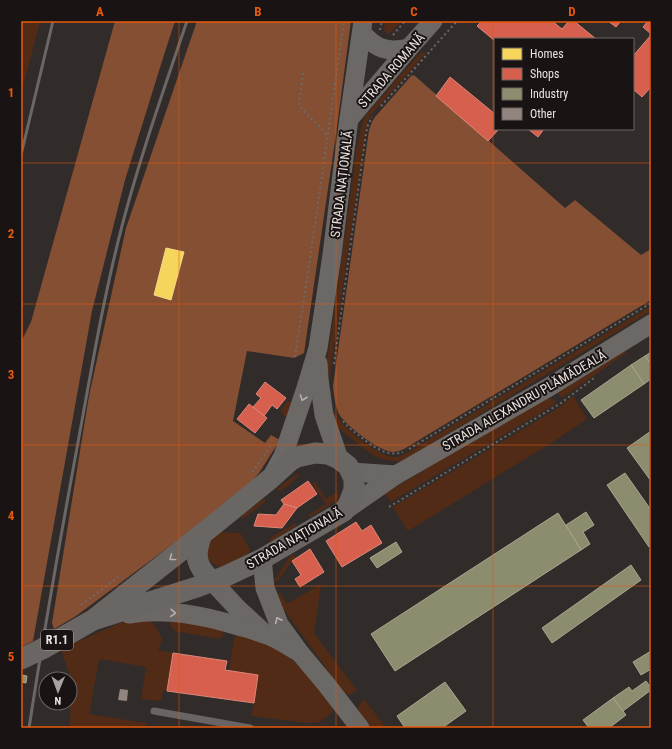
<svg xmlns="http://www.w3.org/2000/svg" width="672" height="749" font-family="'Roboto Condensed',sans-serif">
  <style>
    .green { fill: #522b17 }
    .forest { fill: #854f34 }
    .homes { fill: #f6d55c; stroke: #f2d984 }
    .shops { fill: #d6604d; stroke: #dc8779 }
    .industry { fill: #8c8c6e; stroke: #a8a690 }
    .building { fill: #92857f }
    .lines { fill: none; stroke-linecap: round; stroke-linejoin: round }
    .path { stroke: #6c6a69; stroke-width: 2; stroke-dasharray: 2 3; stroke-linecap: butt }
    .lane { stroke: #686564; stroke-width: 7 }
    .secondary { stroke: #6b6866; stroke-width: 19 }
    .primary { stroke: #696664; stroke-width: 21 }
    .rail { stroke: #6a6766; stroke-width: 3 }
    .oneway { stroke: #b7b1af }
    .oneway2 { stroke: #b6b0ae }
    .grid { fill: none; stroke: #e8590c; stroke-width: 1; stroke-opacity: 0.55 }
    .labels { text-anchor: middle; stroke-width: 4; stroke-linejoin: round; paint-order: stroke }
    .shield { fill: #191413; stroke: #aba4a2; stroke-width: 1 }
    .shield-label { font-size: 12px; font-weight: bold; fill: #e9e2e0 }
    .street-label { font-size: 13px; fill: #e9e2e0; stroke: #191413 }
    .neatline { fill: none; stroke: #e8590c; stroke-width: 1.5 }
    .grid-label { font-size: 13px; text-anchor: middle; font-weight: bold; fill: #e8590c }
  </style>
  <rect width="100%" height="100%" fill="#312c2a"/>
  <g class="green">
    <path d="M21,21H40L21,95Z"/>
    <path d="M385,21H401L393,30L388,34L384,30Z"/>
    <path d="M423,52L426,53L371,115L367,123L329,381C328,391 330,403 334,412C341,426 376,455 392,457C397,458 402,455 407,453L651,306V311L406,459L401,461H392L382,459L373,455L344,433L336,425L331,417L325,375L349,206L357,145L361,128L365,116L420,53Z"/>
    <path d="M624,349L626,353L562,398L558,393V390Z"/>
    <path d="M573,396L587,419L556,440L408,531L393,507L560,407Z"/>
    <path d="M545,397L550,398L556,402L554,405L391,502L385,494L541,398Z"/>
    <path d="M287,401L291,402L292,403L287,416H284L281,411V409Z"/>
    <path d="M298,473H299V475L291,483L281,491H279L278,488Z"/>
    <path d="M315,482L326,499L337,492L338,498L336,501L310,517H309L308,515L326,504L312,484Z"/>
    <path d="M263,499H265V502L243,519L241,518V516Z"/>
    <path d="M295,523L296,524V526L272,541H270V538Z"/>
    <path d="M220,532L240,533L250,549L248,554L230,565L225,567H219L211,562L207,556L208,542Z"/>
    <path d="M293,554L296,558L292,561L278,581H274L288,559Z"/>
    <path d="M321,584L314,633L357,690C353,694 351,695 345,694L290,618L282,607L276,594L280,593L287,604Z"/>
    <path d="M142,619C154,621 157,628 162,639L158,650L173,653L167,691L163,690L161,701L141,699L146,667L99,659L89,714L146,723L145,728H86L70,726L71,679L61,649L120,623Z"/>
    <path d="M171,620L222,629C224,634 223,637 219,639L175,631L170,625Z"/>
    <path d="M238,634L260,641L284,653L307,673L333,707L332,713L320,722L307,723L251,716L254,703L258,675L229,670L234,638Z"/>
    <path d="M364,699L386,728H371L357,709Z"/>
  </g>
  <g class="forest">
    <path d="M115,21H175L163,58L125,180L92,311L33,641L21,647V342L31,322Z"/>
    <path d="M197,21H351L336,134L304,353L294,358L247,351L233,421L265,443L271,435L280,440L259,473L241,493L76,616L54,629L52,623L89,396L126,228Z"/>
    <path d="M412,75L415,76L565,208L575,200L641,255L651,249V300L404,449C400,451 396,452 392,452C379,451 345,425 339,414C335,405 334,395 333,386L369,130L372,122L375,117Z"/>
  </g>
  <path class="homes" d="M166,248L184,252L171,300L154,295Z"/>
  <g class="shops">
    <path d="M482,21H552L562,29L569,21H574L596,39H495V41L477,26Z"/>
    <path d="M608,21H621L616,27Z"/>
    <path d="M648,21H651V34L643,27Z"/>
    <path d="M651,35V87L642,97L633,89V56Z"/>
    <path d="M450,77L495,114V129H499L488,141L436,96Z"/>
    <path d="M528,129H544L538,137Z"/>
    <path d="M265,382L286,398L277,409L272,405L264,416L253,407L261,398L256,394Z"/>
    <path d="M249,404L267,418L255,433L237,419Z"/>
    <path d="M308,481L317,494L297,508L284,504L281,500Z"/>
    <path d="M284,504L297,508L282,528L254,526L258,514L276,515Z"/>
    <path d="M356,522L362,531L371,525L382,543L342,567L326,541Z"/>
    <path d="M310,549L324,572L300,587L295,579L301,575L292,561Z"/>
    <path d="M173,653L227,661L225,670L258,675L254,703L167,691Z"/>
  </g>
  <g class="industry">
    <path d="M651,352V364L645,356Z"/>
    <path d="M645,356L651,364V379L644,384L631,365Z"/>
    <path d="M631,365L644,384L594,418L581,400Z"/>
    <path d="M651,431V481L627,448Z"/>
    <path d="M625,473L651,510V546L649,547L607,485Z"/>
    <path d="M586,512L594,525L583,532L590,544L581,550L566,525Z"/>
    <path d="M558,513L581,550L395,671L371,634Z"/>
    <path d="M396,542L402,552L377,568L370,558Z"/>
    <path d="M631,565L641,580L552,643L542,628Z"/>
    <path d="M651,651V669L641,675L633,662Z"/>
    <path d="M21,675L27,676L26,683L21,682Z"/>
    <path d="M646,681L651,688V690L623,711L613,698L629,687L632,691Z"/>
    <path d="M445,682L466,711L442,728H405L397,716Z"/>
    <path d="M613,698L626,715L609,728H589L583,720Z"/>
  </g>
  <path class="building" d="M120,689L128,690L127,701L118,700Z"/>
  <g class="lines">
    <g class="path">
      <path d="M380,30L382,21"/>
      <path d="M393,35L405,21"/>
      <path d="M303,73L299,104L304,111L328,136"/>
      <path d="M381,106L457,21"/>
      <path d="M295,357L311,252L344,21"/>
      <path d="M334,364L366,133L368,125L372,117"/>
      <path d="M343,421C347,426 352,430 357,434C370,444 385,458 403,452"/>
      <path d="M409,449L651,303"/>
      <path d="M252,472L264,456L270,446"/>
      <path d="M389,507L561,403L594,378"/>
      <path d="M81,605L120,576"/>
    </g>
    <path class="lane" d="M154,711L250,728"/>
    <g class="secondary">
      <path d="M362,33C376,49 388,53 409,48"/>
      <path d="M349,119L409,48L433,21"/>
      <path d="M318,363L319,379L324,415L339,459"/>
      <path d="M351,472L396,475"/>
      <path d="M272,476L283,456L306,388L318,348L332,255L348,126L363,21"/>
      <path d="M344,511L396,475L549,387L651,324"/>
      <path d="M262,559L265,588L279,624L300,653L326,684L360,728"/>
      <path d="M212,581L238,609L262,631"/>
      <path d="M129,614C166,608 202,615 238,626C247,628 256,631 264,634C277,638 288,646 300,653"/>
    </g>
    <g class="primary">
      <path d="M202,534C194,555 195,565 212,581"/>
      <path d="M21,659L42,649L93,620L216,523L270,479L290,461L297,457L315,453L328,454L339,459L348,466L351,472L354,479V490L349,503L344,511L262,559L226,576L197,587L93,620"/>
    </g>
    <g class="rail">
      <path d="M21,155L53,21"/>
      <path d="M29,728C44,631 61,534 79,437C92,366 104,295 122,226C140,157 164,89 187,21"/>
    </g>
  </g>
  <defs><path id="oneway-chevron" d="M-2-3.5L2.5 0L-2 3.5" fill="none" stroke-width="1.6" stroke-linecap="round" stroke-linejoin="round"/></defs>
  <g class="oneway">
    <use href="#oneway-chevron" transform="translate(303 398) rotate(109)"/>
    <use href="#oneway-chevron" transform="translate(173 613) rotate(4)"/>
    <use href="#oneway-chevron" transform="translate(278 620) rotate(-116)"/>
  </g>
  <use class="oneway2" href="#oneway-chevron" transform="translate(172 558) rotate(142)"/>
  <path class="grid" d="M179,21V728M336,21V728M493,21V728M21,163H651M21,304H651M21,445H651M21,586H651"/>
  <g class="labels">
    <rect class="shield" x="41" y="630" width="32" height="20" rx="3"/>
    <g class="shield-label">
      <text x="57" y="644">R1.1</text>
    </g>
    <g class="street-label">
      <text transform="translate(391 70) rotate(-49)" y="5">STRADA ROMANĂ</text>
      <text transform="translate(341 184) rotate(-83)" y="5">STRADA NAȚIONALĂ</text>
      <text transform="translate(524 400) rotate(-30)" y="5">STRADA ALEXANDRU PLĂMĂDEALĂ</text>
      <text transform="translate(294 538) rotate(-30)" y="5">STRADA NAȚIONALĂ</text>
    </g>
  </g>
  <rect width="672" height="749" fill="none" stroke="#191413" stroke-width="44"/>
  <rect x="494" y="38" width="140" height="92" fill="#191413" stroke="#6c6665"/>
  <rect x="502" y="48" width="20" height="12" fill="#f6d55c" stroke="#6c6665"/>
  <text x="530" y="58" font-size="12" fill="#e9e2e0">Homes</text>
  <rect x="502" y="68" width="20" height="12" fill="#d6604d" stroke="#6c6665"/>
  <text x="530" y="78" font-size="12" fill="#e9e2e0">Shops</text>
  <rect x="502" y="88" width="20" height="12" fill="#8c8c6e" stroke="#6c6665"/>
  <text x="530" y="98" font-size="12" fill="#e9e2e0">Industry</text>
  <rect x="502" y="108" width="20" height="12" fill="#92857f" stroke="#6c6665"/>
  <text x="530" y="118" font-size="12" fill="#e9e2e0">Other</text>
  <g transform="translate(58 691) rotate(181)"><circle r="19" fill="#191413" stroke="#6c6665"/>
  <path d="M0-3L7 15L0 10L-7 15Z" fill="#a9a2a0"/>
  <text y="-6" font-size="11" font-weight="bold" text-anchor="middle" fill="#e9e2e0">N</text>
  </g>
  <rect x="22" y="22" width="628" height="705" class="neatline"/>
  <g class="grid-label">
    <text x="100" y="16">A</text>
    <text x="258" y="16">B</text>
    <text x="414" y="16">C</text>
    <text x="572" y="16">D</text>
    <text x="11" y="97">1</text>
    <text x="11" y="238">2</text>
    <text x="11" y="379">3</text>
    <text x="11" y="520">4</text>
    <text x="11" y="661">5</text>
  </g>
</svg>
